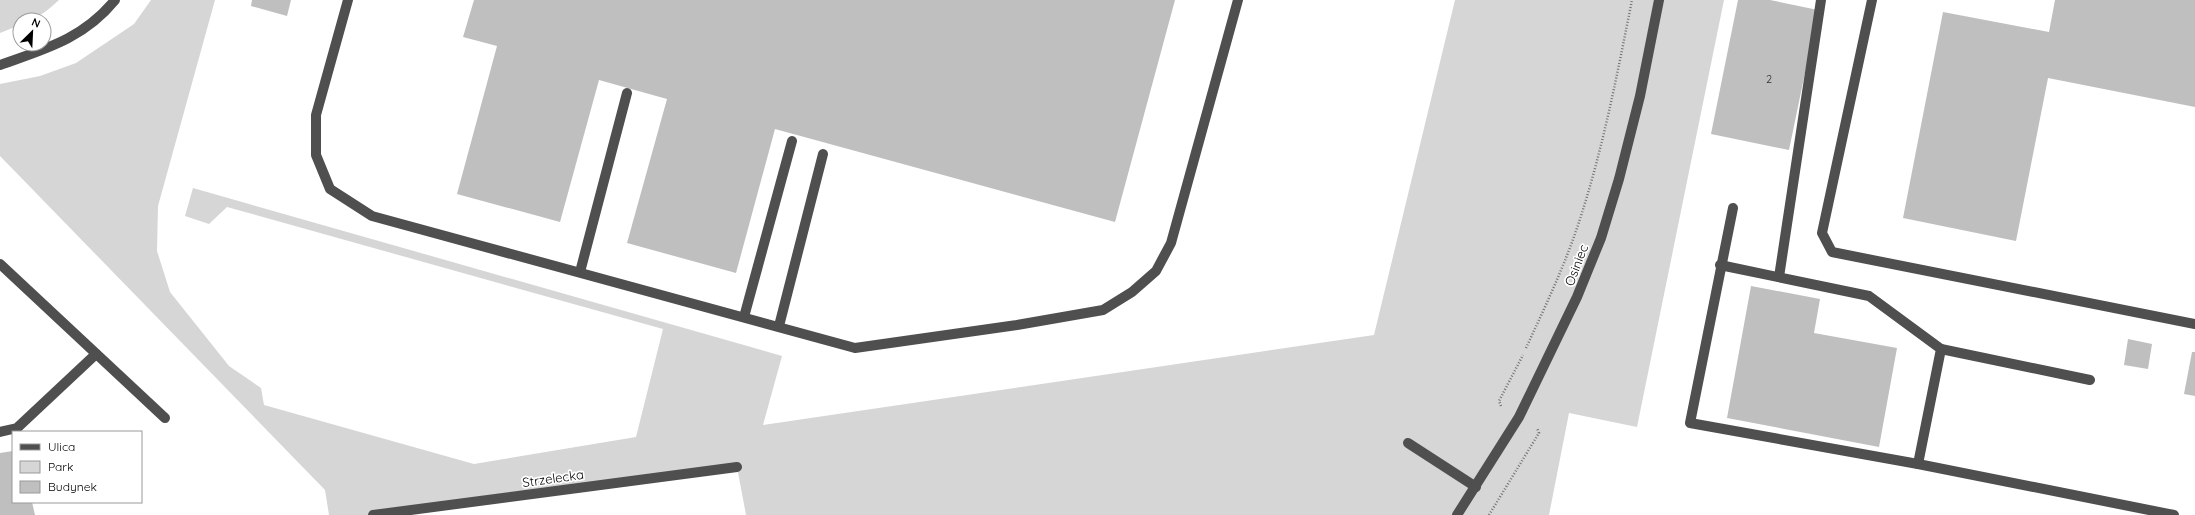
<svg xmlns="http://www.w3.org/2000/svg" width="2195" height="515" font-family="Quicksand,sans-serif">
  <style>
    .green { fill: #d6d6d6 }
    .building { fill: #bfbfbf }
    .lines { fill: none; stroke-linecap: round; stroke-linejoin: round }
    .path { stroke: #717171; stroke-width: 2.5; stroke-dasharray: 1 2; stroke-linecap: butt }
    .minor { stroke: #4f4f4f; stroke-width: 10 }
    .labels { text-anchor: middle; stroke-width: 3.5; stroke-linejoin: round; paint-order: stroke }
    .number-label { font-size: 11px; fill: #303030 }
    .street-label { font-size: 13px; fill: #000; stroke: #fff }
  </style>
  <rect width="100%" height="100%" fill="#fff"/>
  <g class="green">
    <path d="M0,0H59C47,11 37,20 20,20V25L0,33Z"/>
    <path d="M151,0H215L158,206L157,251L170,292L229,366L261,388L264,405L474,464L636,437L663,329L227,207L209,224L185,216L193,188L782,356L763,425L1374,335L1455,0H1724L1637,427L1569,413L1549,515H746L737,467L373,515H329L325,490L0,156V84L40,76L76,63L134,24Z"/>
  </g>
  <g class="building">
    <path d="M252,0H291L287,16L251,6Z"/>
    <path d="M474,0H1175L1115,222L775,129L736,273L627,243L667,99L599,80L560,222L457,194L497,46L463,37Z"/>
    <path d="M1738,0H1770L1818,10L1789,150L1711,134Z"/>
    <path d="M2055,0H2195V107L2048,78L2016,241L1903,218L1943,12L2049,32Z"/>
    <path d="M1751,286L1820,299L1814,333L1897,348L1879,447L1727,418Z"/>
    <path d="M2128,339L2152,344L2148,369L2124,365Z"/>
    <path d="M2192,352H2195V396L2184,394Z"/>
    <path d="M13,451V502H32L35,515H0V453Z"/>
  </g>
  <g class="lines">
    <g class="path">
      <path d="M1526,348C1545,307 1565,265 1579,222C1603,149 1617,75 1632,0"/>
      <path d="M1501,406L1499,401L1523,355"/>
      <path d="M1489,515L1539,433L1537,428"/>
    </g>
    <g class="minor">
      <path d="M348,0L316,115V155L330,189L372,216L855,348L1017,325L1103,310L1132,292L1156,271L1171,243L1238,0"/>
      <path d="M1872,0L1822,233L1832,252L2195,324"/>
      <path d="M0,65C45,49 83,39 115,0"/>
      <path d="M1733,208L1690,423L1918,464L2174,515"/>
      <path d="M0,264L165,418"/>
      <path d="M1720,265L1869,296L1941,349L1918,464"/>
      <path d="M580,272L627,93"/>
      <path d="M1779,277L1821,0"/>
      <path d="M744,317L792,141"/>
      <path d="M779,326L823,154"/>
      <path d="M1941,349L2090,380"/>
      <path d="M0,432L17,428L96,354"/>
      <path d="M1408,443L1476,487"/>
      <path d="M373,515L737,467"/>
      <path d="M1457,515L1519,417L1577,297L1601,238L1619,179L1640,96L1659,0"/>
    </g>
  </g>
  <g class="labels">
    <g class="number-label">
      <text x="1769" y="83">2</text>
    </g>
    <g class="street-label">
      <text transform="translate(1576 265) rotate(-69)" y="5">Osiniec</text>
      <text transform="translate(553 478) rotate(-8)" y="5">Strzelecka</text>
    </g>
  </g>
  <rect x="12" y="431" width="130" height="72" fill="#ffffff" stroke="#999999"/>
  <rect x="20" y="444" width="20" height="6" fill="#4f4f4f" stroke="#999999"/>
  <text x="48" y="451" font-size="12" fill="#000000">Ulica</text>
  <rect x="20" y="461" width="20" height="12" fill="#d6d6d6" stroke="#999999"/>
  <text x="48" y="471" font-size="12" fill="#000000">Park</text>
  <rect x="20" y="481" width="20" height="12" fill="#bfbfbf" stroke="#999999"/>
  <text x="48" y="491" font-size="12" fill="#000000">Budynek</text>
  <g transform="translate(32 32) rotate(24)"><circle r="19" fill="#ffffff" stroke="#999999"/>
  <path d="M0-3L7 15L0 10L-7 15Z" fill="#000000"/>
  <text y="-6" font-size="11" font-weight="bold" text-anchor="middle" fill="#000000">N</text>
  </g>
</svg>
